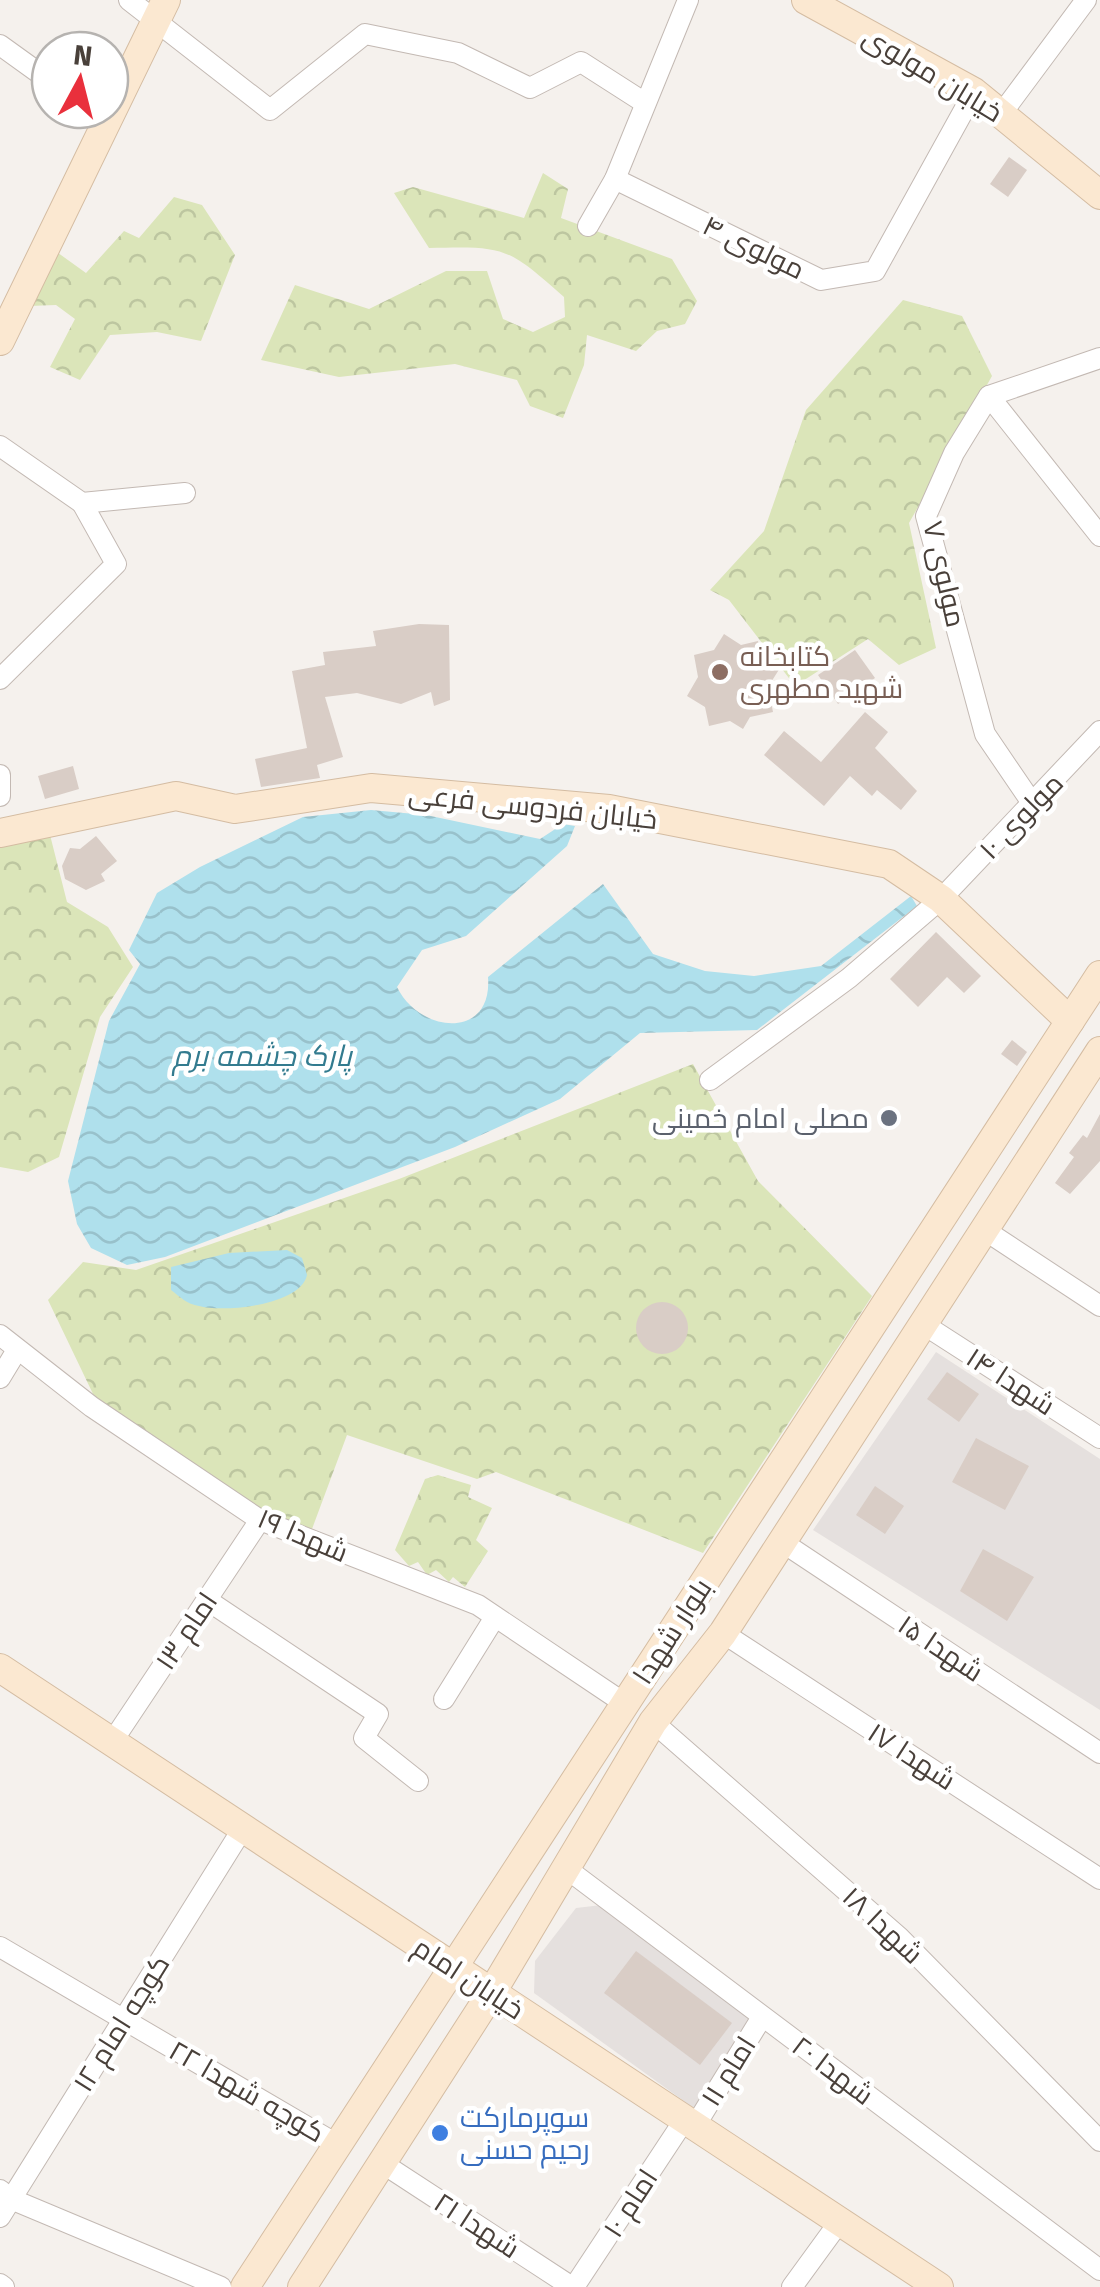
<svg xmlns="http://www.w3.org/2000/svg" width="1100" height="2287" font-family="'Fira Sans',Cairo,sans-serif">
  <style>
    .industrial { fill: #e5e0de }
    .forest { fill: url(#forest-crowns) }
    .water { fill: url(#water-waves) }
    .building { fill: #d9cdc6 }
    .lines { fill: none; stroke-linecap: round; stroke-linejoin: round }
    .street-casing { stroke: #c3b9b3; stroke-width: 22 }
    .secondary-casing { stroke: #d4bca2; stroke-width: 30 }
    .street { stroke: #fff; stroke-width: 20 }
    .secondary { stroke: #fbe8d1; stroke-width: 28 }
    .education-dot { fill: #8d6e63; stroke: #fff; stroke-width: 4 }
    .worship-dot { fill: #6b7280; stroke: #fff; stroke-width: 4 }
    .shop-dot { fill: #3f7fe0; stroke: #fff; stroke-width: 4 }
    .labels { text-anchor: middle; stroke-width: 9; stroke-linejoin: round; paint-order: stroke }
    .street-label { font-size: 28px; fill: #49403a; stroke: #fff }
    .education-label { font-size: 28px; fill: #785e54; stroke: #fff; text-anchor: start }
    .worship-label { font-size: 28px; fill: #5b616d; stroke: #fff; text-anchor: end }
    .shop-label { font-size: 28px; fill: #366cbe; stroke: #fff; text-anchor: start }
    .water-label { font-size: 30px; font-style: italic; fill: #337b8f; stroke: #fff }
  </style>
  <defs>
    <pattern id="forest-crowns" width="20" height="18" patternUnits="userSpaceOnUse" patternTransform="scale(2.5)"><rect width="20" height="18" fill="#dbe5b9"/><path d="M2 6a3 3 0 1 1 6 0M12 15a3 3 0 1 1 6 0" fill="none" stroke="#bdc6a0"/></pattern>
    <pattern id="water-waves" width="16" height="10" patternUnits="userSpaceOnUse" patternTransform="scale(2.5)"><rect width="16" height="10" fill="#afe0ec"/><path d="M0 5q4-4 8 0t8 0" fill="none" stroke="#98c1cb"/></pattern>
  </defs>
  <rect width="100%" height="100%" fill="#f5f1ed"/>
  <g class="industrial">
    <path d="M936,1352L1100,1459V1710L813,1530Z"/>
    <path d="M602,1905L755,2022L695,2109L534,1993L535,1961L576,1908Z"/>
  </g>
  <g class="forest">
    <path d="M543,173L568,189L561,218L672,259L697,301L685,324L657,331L636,351L587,335L584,365L563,418L530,406L517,380L455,364L339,377L261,360L295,285L369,309L446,271H487L503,319L533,332L565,317L564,297C507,247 506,246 429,248L394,193L413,187L524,218Z"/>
    <path d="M174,197L202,205L235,255L201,341L157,332L110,335L80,380L50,367L75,319L56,305L29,306L54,250L86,273L124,231L139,238Z"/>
    <path d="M903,300L962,316L992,376L909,523L936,648L899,665L868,639L795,686L729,600L710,590L764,531L806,410Z"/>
    <path d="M48,827L67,902L108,927L133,967L100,1017L59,1157L28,1172L0,1167V848Z"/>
    <path d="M693,1064L758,1181L872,1296L703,1553L496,1472L477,1479L347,1435L312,1529L259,1511L94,1396L48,1300L83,1262L136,1270L399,1179Z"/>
    <path d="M438,1475L471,1485L468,1497L492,1508L476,1540L488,1551L465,1587L453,1577L449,1582L436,1570L427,1575L418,1562L409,1566L395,1550L425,1479Z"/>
  </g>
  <g class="water">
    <path d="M371,810L426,815L540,839L563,824L575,826L567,846L466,936L422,950L397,987C420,1034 493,1040 488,977L603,884L653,954L705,971L754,976L821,966L911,896L917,906L757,1030L640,1033L560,1099L455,1147L165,1257L127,1265L91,1248L77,1224L68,1181L109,1021L140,964L129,950L157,893L200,867L303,817Z"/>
    <path d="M287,1250L302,1258L307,1275C301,1305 224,1313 199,1306C187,1304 180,1297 171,1290V1267L229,1253Z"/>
  </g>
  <g class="building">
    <path d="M1009,157L1027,170L1008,197L990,184Z"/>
    <path d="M419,624L449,625L450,700L434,706L431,692L401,704L357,693L325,697L343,757L317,765L320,778L261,787L255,759L307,748L292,671L325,665L323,652L376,646L373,631Z"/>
    <path d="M724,634L741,645L758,641L761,657L780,668L768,687L773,712L750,717L743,729L730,721L709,726L705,707L687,696L698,677L694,655L714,650Z"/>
    <path d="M855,650L875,678L838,704L818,675Z"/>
    <path d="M865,712L888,732L875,748L917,791L901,810L877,790L872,796L850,776L824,806L764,755L784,731L821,762Z"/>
    <path d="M73,766L79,789L45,799L38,776Z"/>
    <path d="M96,836L117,861L101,874L105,881L86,890L65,879L62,866L70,848L80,849Z"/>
    <path d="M936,932L981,976L964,993L947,977L918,1007L890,979Z"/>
    <path d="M1012,1040L1027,1052L1017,1066L1001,1054Z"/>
    <path d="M1100,1114V1161L1070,1194L1055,1183L1074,1157L1069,1153L1083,1135L1087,1138Z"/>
    <circle cx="662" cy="1328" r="26"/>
    <path d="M947,1372L979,1394L959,1422L927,1399Z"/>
    <path d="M976,1438L1029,1466L1005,1510L952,1482Z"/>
    <path d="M875,1486L904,1506L885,1534L856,1515Z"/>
    <path d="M983,1549L1034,1577L1007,1621L960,1591Z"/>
    <path d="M636,1951L732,2023L700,2065L604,1993Z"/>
  </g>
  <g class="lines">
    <g class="street-casing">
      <g id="street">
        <path d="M129,0L270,110L365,34L458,53L530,88L581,62L645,103"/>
        <path d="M0,45L50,81"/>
        <path d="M90,110L107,122"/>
        <path d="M1002,113L1086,0"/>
        <path d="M615,179L821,280L875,271L974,92"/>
        <path d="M588,226L615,179L688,0"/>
        <path d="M989,396L1100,536"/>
        <path d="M0,446L82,503L185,493"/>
        <path d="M0,679L116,564L82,503"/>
        <path d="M0,775V796"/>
        <path d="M1034,806L985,734L926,516L954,453L989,396L1100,358"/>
        <path d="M710,1080L849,978L941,899L1100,731"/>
        <path d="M983,1229L1100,1306"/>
        <path d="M923,1324L1100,1438"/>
        <path d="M0,1335L92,1407L260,1520L478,1605L624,1703"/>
        <path d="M0,1378L17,1350"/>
        <path d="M782,1542L1100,1753"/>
        <path d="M207,1600L378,1714L364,1738L418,1781"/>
        <path d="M723,1633L1100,1879"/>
        <path d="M444,1699L495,1617"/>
        <path d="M653,1722L899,1937L1100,2141"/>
        <path d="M112,1742L260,1520"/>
        <path d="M567,1869L1100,2270"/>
        <path d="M0,1947L338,2145"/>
        <path d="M695,2126L762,2017"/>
        <path d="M382,2163L572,2287"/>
        <path d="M0,2190L11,2199L221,2287"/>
        <path d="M0,2217L243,1828"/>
        <path d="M0,2284L4,2287"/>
        <path d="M574,2287L685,2119"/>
        <path d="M792,2287L840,2221"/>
      </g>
    </g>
    <g class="secondary-casing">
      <g id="secondary">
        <path d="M806,0L974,92L1100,195"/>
        <path d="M0,341L166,0"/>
        <path d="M0,833L176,796L235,809L371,788L609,809L889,864L941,899L1070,1021"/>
        <path d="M0,1668L939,2287"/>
        <path d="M245,2287L1100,975"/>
        <path d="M302,2287L492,1992L653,1722L723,1633L1100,1051"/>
      </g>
    </g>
    <use href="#street" class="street"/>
    <use href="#secondary" class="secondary"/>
  </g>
  <circle class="education-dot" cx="720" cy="672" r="10"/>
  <circle class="worship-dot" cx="889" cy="1118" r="10"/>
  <circle class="shop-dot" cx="440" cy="2133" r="10"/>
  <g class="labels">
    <g class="street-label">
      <text transform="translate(933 74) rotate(31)" y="10">خیابان مولوی</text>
      <text transform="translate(754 247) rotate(26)" y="10">مولوی ۴</text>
      <text transform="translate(945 574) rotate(77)" y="10">مولوی ۷</text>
      <text transform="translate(533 806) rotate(6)" y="10">خیابان فردوسی فرعی</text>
      <text transform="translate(1021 816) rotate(-46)" y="10">مولوی ۱۰</text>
      <text transform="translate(1011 1381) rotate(33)" y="10">شهدا ۱۴</text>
      <text transform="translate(303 1535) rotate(23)" y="10">شهدا ۱۹</text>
      <text transform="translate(186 1631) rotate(-56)" y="10">امام ۱۳</text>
      <text transform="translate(672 1631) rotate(-57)" y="10">بلوار شهدا</text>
      <text transform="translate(941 1648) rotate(34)" y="10">شهدا ۱۵</text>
      <text transform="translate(912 1756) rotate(33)" y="10">شهدا ۱۷</text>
      <text transform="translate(883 1925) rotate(43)" y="10">شهدا ۱۸</text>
      <text transform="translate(469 1978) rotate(33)" y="10">خیابان امام</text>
      <text transform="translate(121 2023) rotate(-58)" y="10">کوچه امام ۱۲</text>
      <text transform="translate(833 2070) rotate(37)" y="10">شهدا ۲۰</text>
      <text transform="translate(728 2071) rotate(-58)" y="10">امام ۱۱</text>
      <text transform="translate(247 2091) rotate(30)" y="10">کوچه شهدا ۲۲</text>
      <text transform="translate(630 2203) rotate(-57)" y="10">امام ۱۰</text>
      <text transform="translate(477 2225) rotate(33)" y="10">شهدا ۲۱</text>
    </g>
    <g class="education-label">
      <text x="740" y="666">کتابخانه<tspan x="740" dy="32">شهید مطهری</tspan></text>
    </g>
    <g class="worship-label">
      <text x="869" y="1128">مصلی امام خمینی</text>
    </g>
    <g class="shop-label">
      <text x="460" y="2127">سوپرمارکت<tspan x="460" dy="32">رحیم حسنی</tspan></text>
    </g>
    <g class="water-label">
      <text x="262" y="1066">پارک چشمه برم</text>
    </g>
  </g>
  <g transform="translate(80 80) rotate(7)"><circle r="48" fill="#ffffff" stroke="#b6b3b0" stroke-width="2.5"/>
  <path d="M0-8L18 38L0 25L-18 38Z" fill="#e9303c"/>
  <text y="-15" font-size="28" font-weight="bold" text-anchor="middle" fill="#49403a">N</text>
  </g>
</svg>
